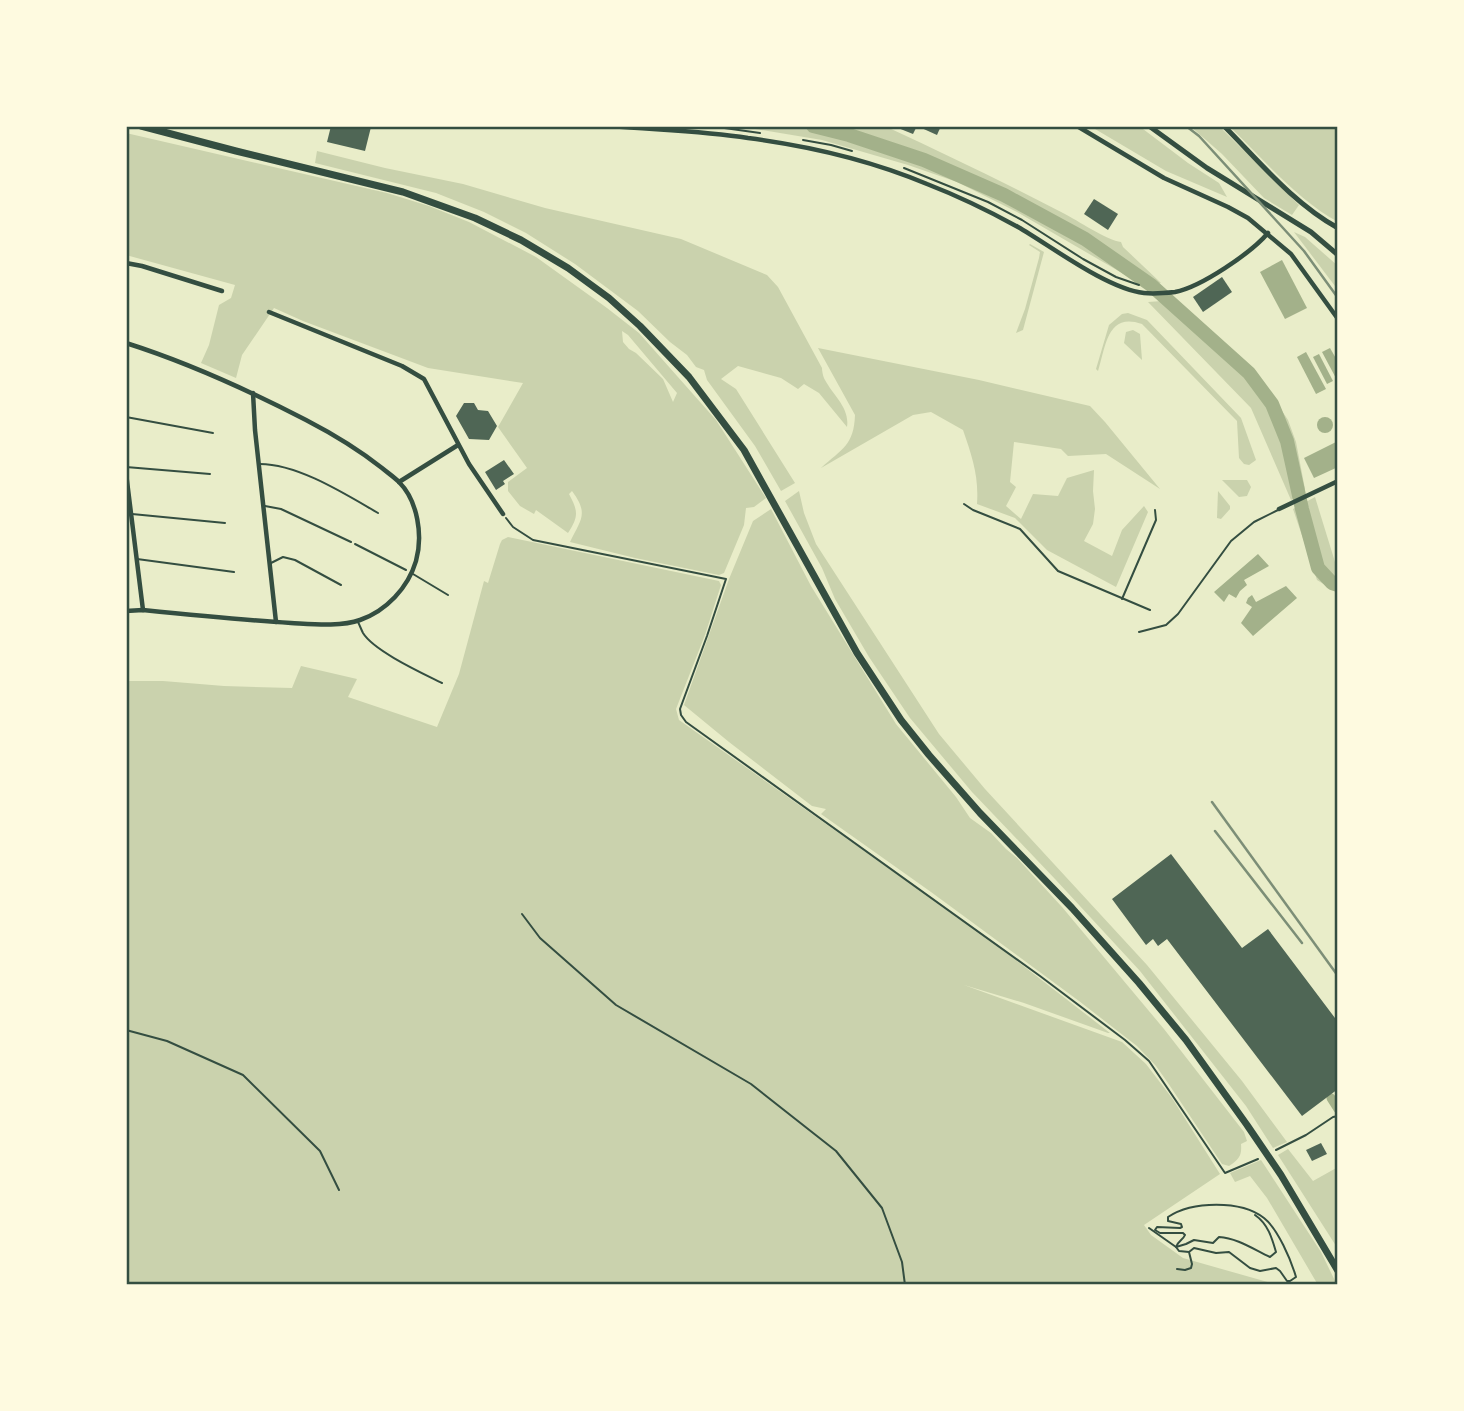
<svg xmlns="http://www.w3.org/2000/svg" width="1464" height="1411" font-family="'Work Sans',sans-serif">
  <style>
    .green { fill: #cad2ad; fill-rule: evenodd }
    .water { fill: #a3b18a }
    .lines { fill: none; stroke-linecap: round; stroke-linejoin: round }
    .stream { stroke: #a3b18a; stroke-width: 2.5 }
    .canal { stroke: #a3b18a; stroke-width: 9 }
    .river { stroke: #a3b18a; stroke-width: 14 }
    .building { fill: #4f6655 }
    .path { stroke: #344e41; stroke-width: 2 }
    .service { stroke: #344e41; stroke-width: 2 }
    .minor { stroke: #344e41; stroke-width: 4.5 }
    .tertiary { stroke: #344e41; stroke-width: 5 }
    .trunk { stroke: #344e41; stroke-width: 7 }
    .rail { stroke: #7c8e77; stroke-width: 2.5 }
    .neatline { fill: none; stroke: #344e41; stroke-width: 2.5 }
  </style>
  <rect width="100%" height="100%" fill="#e9edc9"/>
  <g class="green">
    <path d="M737,126H880L889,128C947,155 1006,183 1063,213C1077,220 1108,241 1121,242L1123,247L1161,283L1155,284L1134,280L1017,212L957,182L908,165L822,140Z"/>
    <path d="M1090,126H1139L1188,163L1219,183L1227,197L1166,171Z"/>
    <path d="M1190,126H1219L1299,205L1292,215L1264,198L1222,154Z"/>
    <path d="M1229,126H1338V222C1298,200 1262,158 1229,126Z"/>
    <path d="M126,133L387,193L429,206L469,222L536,257L607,308L639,333L716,420L766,498L754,507L746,508L744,525L724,573L719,575L635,558L570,542C581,519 589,514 572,491L569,494C578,511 579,516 568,533L536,510L534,514L520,506L508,491V482L527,468L498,427L523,383L428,368L303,321L274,308L242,355L236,378L201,363L209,345L219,305L231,298L235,285L126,255ZM622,331L628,335L677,393L673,402L663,379L636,353L629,349L623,342Z"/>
    <path d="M317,151L385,168L463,184L545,208L681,239L767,275L778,287L822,368C822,371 823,377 825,380C833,395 850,408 847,427L819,393L804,384L798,389L781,378L738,366L721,379L736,389L795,483L781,491L755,446L707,380L704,370L696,367L687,355L670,342L638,311L575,264L526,233L484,212L436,193L315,163Z"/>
    <path d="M1294,232L1305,237L1338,266V290Z"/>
    <path d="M1030,244L1044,252L1023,330L1016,333L1025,309L1039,258L1040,252L1029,245Z"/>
    <path d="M1176,300L1257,373L1288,420L1296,442L1305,489L1291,500L1251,408L1148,302Z"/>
    <path d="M1128,313L1147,320L1241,418L1256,460L1249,465L1244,464L1239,458L1237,421L1142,324C1107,312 1106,346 1098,371L1096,369L1109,325L1122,314Z"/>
    <path d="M1133,330L1140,334L1142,360L1124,343L1126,332Z"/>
    <path d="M818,348L979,380L1090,406L1105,422L1160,489L1106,454L1068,456L1061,449L1014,442L1010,482L1016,487L1006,506L1021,519L1033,494L1058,496L1067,478L1094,470L1093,491L1095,509L1093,524L1084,541L1112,556L1122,530L1144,506L1148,512L1116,587L1047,550L1015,518L977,504C979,476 972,456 963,430L931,412L913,415L821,468C842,449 854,445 855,415Z"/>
    <path d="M1222,480H1247L1251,487L1247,496L1239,497Z"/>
    <path d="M799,491L804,513L816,544L939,734L985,789L1147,965L1242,1081L1287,1142L1273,1148L1246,1106L1140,971L1055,879L972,792L910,718L869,657L835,599L822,568L785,501Z"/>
    <path d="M1218,491L1230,506V509L1221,519L1217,518Z"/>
    <path d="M1315,497L1335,562L1338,563V593L1317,580L1293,509Z"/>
    <path d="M771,509L811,586L896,724L956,797L970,818L991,833L1006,849L1017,858L1062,907L1164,1029L1244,1132L1247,1141L1241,1144C1242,1156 1239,1159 1229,1166L1222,1164L1168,1083L1156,1066L1137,1046L1079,1001L931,892L821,814L826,809L812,806L729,742L684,705L729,579L753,521Z"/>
    <path d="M508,537L719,581L721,585L705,635L676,709L679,720L986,937L1110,1033H1108L1024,1003L964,985L1122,1042L1146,1064L1172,1098L1220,1174L1144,1225L1151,1235L1183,1258L1278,1285H126V681H163L224,686L292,688L301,666L357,679L348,697L437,727L459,674L484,581L488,583L500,544L502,540Z"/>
    <path d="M1288,1149L1313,1181L1338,1167V1249L1278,1155Z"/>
    <path d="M1261,1160L1321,1252L1337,1285H1318L1267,1198L1250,1176L1235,1182L1230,1173Z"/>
  </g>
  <g class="water">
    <path d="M1282,260L1307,308L1285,319L1260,272Z"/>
    <path d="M1330,348L1338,362V382L1322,352Z"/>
    <path d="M1306,352L1326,389L1316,394L1297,357Z"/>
    <path d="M1319,354L1333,381L1327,384L1313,357Z"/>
    <circle cx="1325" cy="425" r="8"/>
    <path d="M1338,441V467L1314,478L1304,458Z"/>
    <path d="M1258,554L1269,566L1244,580L1247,585L1240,591L1236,598L1229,594L1224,602L1214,592Z"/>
    <path d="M1286,586L1297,598L1253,636L1241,623L1252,607L1246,603L1248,598L1252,595L1256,602Z"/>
  </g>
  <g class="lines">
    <path class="stream" d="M1299,513L1302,509"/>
    <path class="canal" d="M1331,1098L1338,1109"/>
    <path class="river" d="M813,126L849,135L924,160L1004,195L1085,239L1151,285L1249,373L1272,404L1287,441L1302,509L1318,568L1332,583L1338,585"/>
  </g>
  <g class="building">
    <path d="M331,126L371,127L365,151L327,142Z"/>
    <path d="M899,126H917L913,134L898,128Z"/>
    <path d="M917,126H941L937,135Z"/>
    <path d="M1094,199L1118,214L1108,230L1084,214Z"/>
    <path d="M1222,277L1232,292L1203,312L1193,297Z"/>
    <path d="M464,403H474L478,410L488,411L497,426L489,440L469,439L456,416Z"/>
    <path d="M504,460L514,474L503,481L505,484L496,490L485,472Z"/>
    <path d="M1171,854L1242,948L1268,929L1338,1022V1089L1302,1116L1167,939L1158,946L1153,939L1146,945L1112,899Z"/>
    <path d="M1321,1143L1327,1154L1312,1161L1306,1150Z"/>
  </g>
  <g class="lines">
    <g class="path">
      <path d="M710,126L760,133"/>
      <path d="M803,140L831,145L852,151"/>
      <path d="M904,168L988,202L1022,220L1083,259L1116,277L1139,285"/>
      <path d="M506,518L513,527L533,540L726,579L707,636L680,709L681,715L686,722L1040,976L1125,1040L1149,1061L1225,1173L1258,1159"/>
      <path d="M355,544L406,570"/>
      <path d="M522,914L540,938L616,1005L751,1084L836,1151L882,1208L902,1262L905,1285"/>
      <path d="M126,1030L167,1041L243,1075L320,1151L339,1190"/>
      <path d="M1149,1228L1176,1247L1186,1244L1194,1240L1213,1243L1219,1237C1237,1238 1253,1249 1270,1257L1276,1252C1272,1238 1268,1224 1255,1215"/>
      <path d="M1177,1269L1185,1270L1191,1268L1192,1264L1189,1252L1194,1248L1216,1253L1229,1252L1250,1268L1260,1271L1276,1268L1280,1271L1287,1281H1290L1296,1277C1291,1260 1278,1229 1264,1218C1241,1200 1192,1201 1168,1217V1221L1181,1224L1182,1227L1180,1228L1157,1227L1155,1230L1160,1233H1183L1185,1235C1183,1240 1178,1241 1176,1247L1179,1251L1189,1252"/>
    </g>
    <g class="service">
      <path d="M126,417L213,433"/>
      <path d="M260,464C298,464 345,494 378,513"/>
      <path d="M126,467L210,474"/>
      <path d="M964,504L973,510L1020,529L1058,571L1150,610"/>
      <path d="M265,506L281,509L351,542"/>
      <path d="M132,514L225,523"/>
      <path d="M137,559L234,572"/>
      <path d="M271,563L283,557L295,560L341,585"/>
      <path d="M413,574L448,595"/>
      <path d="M1122,599L1156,520L1155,510"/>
      <path d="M358,622C360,626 361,629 363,633C374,651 422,673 442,683"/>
      <path d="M1139,632L1166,625L1178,614L1231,541L1254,522L1278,510"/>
      <path d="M1276,1150L1306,1135L1333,1117L1338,1116"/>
    </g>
    <g class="minor">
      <path d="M611,126C657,130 703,131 748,138C809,146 870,160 927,184C958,196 989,211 1018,227C1051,246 1107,289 1144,293C1153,294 1166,293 1175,292C1201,287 1251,253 1268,233"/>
      <path d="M1077,126L1164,178L1228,207L1248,218L1291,254L1338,319"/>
      <path d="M126,263L142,266L222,291"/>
      <path d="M269,312L402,366L424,379L469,464L503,514"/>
      <path d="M126,343C189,363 248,390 306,420C333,434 358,449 382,468C388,473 394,477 399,482C418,501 423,536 416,561C408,588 386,611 360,620C341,627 311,624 291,623C242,620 192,615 143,610L126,611"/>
      <path d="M253,393L255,430L276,622"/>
      <path d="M126,473L143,610"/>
      <path d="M399,482L458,445"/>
      <path d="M1279,509L1338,481"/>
    </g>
    <g class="tertiary">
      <path d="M1149,126L1207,168L1311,232L1338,255"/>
      <path d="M1224,126C1260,162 1293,203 1338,228"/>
    </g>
    <path class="trunk" d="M141,126L236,151L403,192L475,218L521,240L568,268L609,298L640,326L689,377L744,450L857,653L901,720L929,755L980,813L1072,908L1139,983L1186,1040L1247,1125L1281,1175L1338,1271"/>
    <g class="rail">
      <path d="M1186,126L1199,136L1304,251L1338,298"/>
      <path d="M1212,802L1338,976"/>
      <path d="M1215,831L1302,943"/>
    </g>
  </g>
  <rect width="1464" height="1411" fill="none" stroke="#fefae0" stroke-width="256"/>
  <rect x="128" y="128" width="1208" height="1155" class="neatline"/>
</svg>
